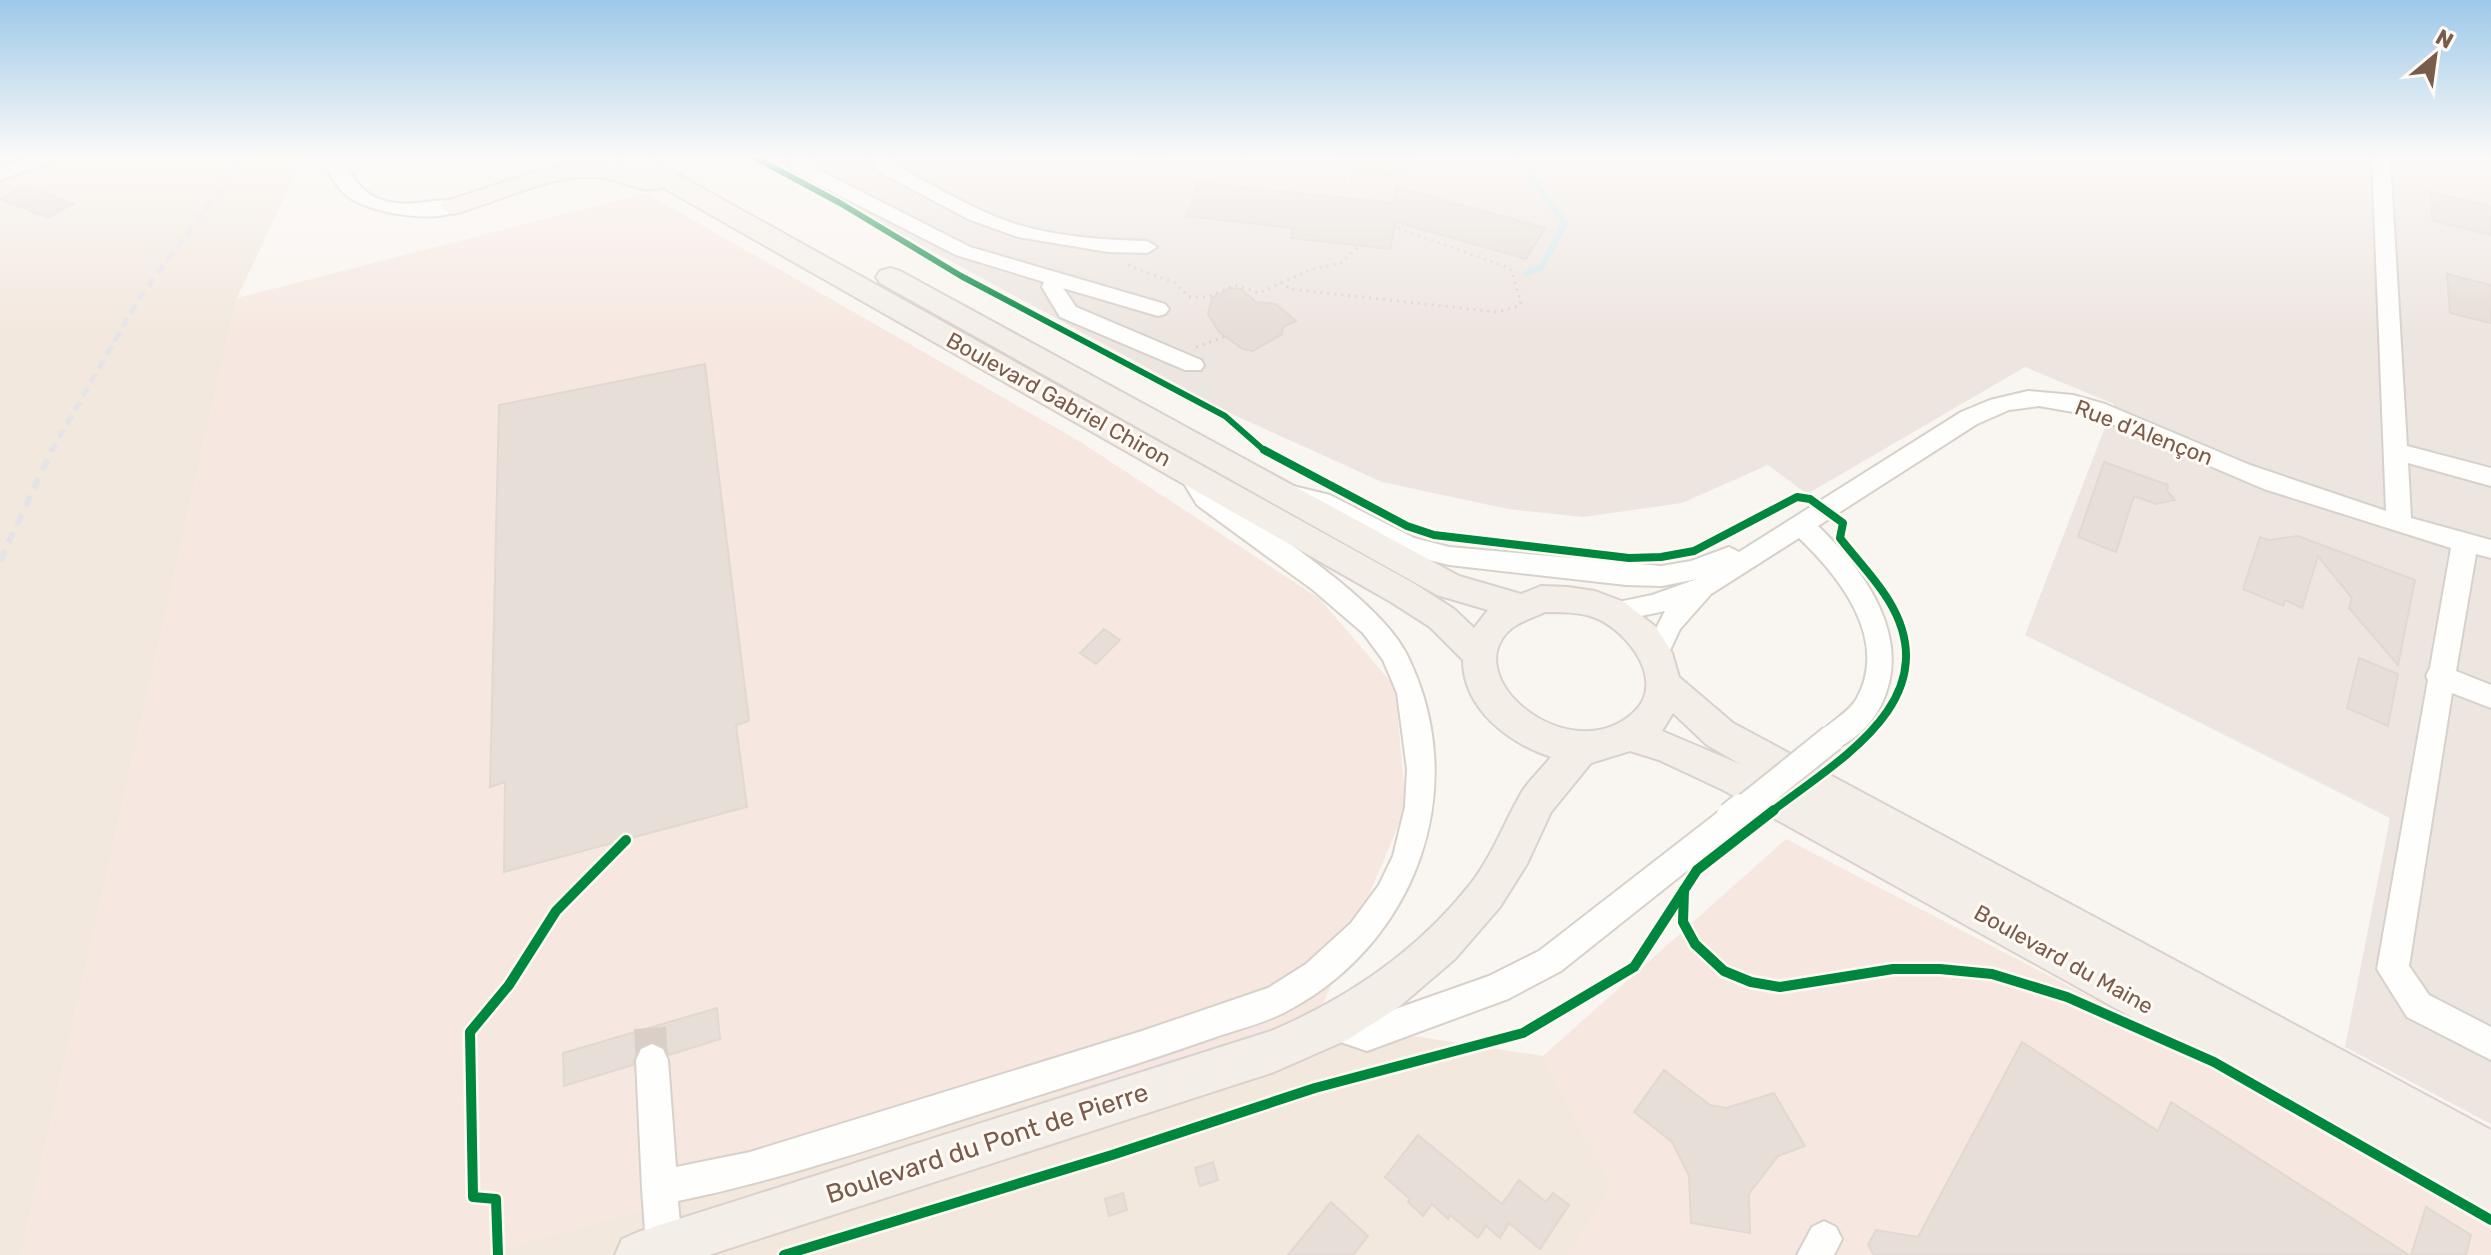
<svg xmlns="http://www.w3.org/2000/svg" width="2491" height="1255" font-family="Rubik,sans-serif">
  <style>
    .residential { fill: #f2e8de }
    .commercial { fill: #f6e8e1 }
    .industrial { fill: #ede5e0 }
    .lines { fill: none; stroke-linecap: round; stroke-linejoin: round }
    .stream { stroke: #d0e8ea; stroke-width: 6 }
    .building { fill: #e6ded7; stroke: #e2d8d2; stroke-width: 2 }
    .minor-tunnel { stroke: #d9cfc7; stroke-width: 32; stroke-dasharray: 32 16; stroke-linecap: butt }
    .minor-casing { stroke: #d7d1cb; stroke-width: 4 }
    .major-casing { stroke: #dad1cc; stroke-width: 4 }
    .path { stroke: #dcd5d0; stroke-width: 3; stroke-dasharray: 2 5; stroke-linecap: butt }
    .minor { fill: #fefefd; fill-rule: evenodd }
    .major { fill: #f3eee8; fill-rule: evenodd }
    .rail-far1 { stroke: #e6e3e7; stroke-width: 5; stroke-dasharray: 10 6; stroke-linecap: butt }
    .rail { stroke: #e6e3e7; stroke-width: 6; stroke-dasharray: 12 8; stroke-linecap: butt }
    .minor-bridge-far1-casing { stroke: #d7d1cb; stroke-width: 30; stroke-linecap: butt }
    .minor-bridge-casing { stroke: #d7d1cb; stroke-width: 36; stroke-linecap: butt }
    .minor-bridge-far1 { stroke: #fefefd; stroke-width: 26 }
    .minor-bridge { stroke: #fefefd; stroke-width: 32 }
    .cycleway-far2-casing { stroke: #fffaf3; stroke-width: 10 }
    .cycleway-far1-casing { stroke: #fffaf3; stroke-width: 13 }
    .cycleway-casing { stroke: #fffaf3; stroke-width: 15 }
    .cycleway-far2 { stroke: #00873e; stroke-width: 6 }
    .cycleway-far1 { stroke: #00873e; stroke-width: 8 }
    .cycleway { stroke: #00873e; stroke-width: 10 }
    .labels { text-anchor: middle; stroke-width: 6; stroke-linejoin: round; paint-order: stroke }
    .street-label { font-size: 22px; fill: #7a5c4d; stroke: #fffaf3 }
    .near-street-label { font-size: 26px; fill: #7a5c4d; stroke: #fffaf3 }
  </style>
  <rect width="100%" height="100%" fill="#f9f5f0"/>
  <g class="residential">
    <path d="M0,158H303L237,298L21,1255H0Z"/>
    <path d="M1316,1021L1543,1056L1612,1187L1568,1255H480Z"/>
  </g>
  <g class="commercial">
    <path d="M646,193L1079,441L1320,599L1395,687L1406,807L1316,1021L480,1255H21L237,298Z"/>
    <path d="M1786,839L2336,1125L2491,1214V1255H1568L1612,1187L1543,1056Z"/>
  </g>
  <path class="industrial" d="M761,158H2491V1124L2345,1047L2390,818L2025,635L2114,404L2025,367L1807,494L1768,465L1682,503L1583,517L1508,509L1382,482L1234,415Z"/>
  <g class="lines">
    <path class="stream" d="M1517,158L1565,223L1541,268L1527,273"/>
  </g>
  <g class="building">
    <path d="M1341,158H1412L1398,178L1340,168Z"/>
    <path d="M1198,183L1394,203L1396,187L1545,228L1526,259L1396,222L1390,249L1291,238L1293,228L1187,216Z"/>
    <path d="M25,185L73,204L48,218L0,199Z"/>
    <path d="M2430,192L2491,206V235L2433,221Z"/>
    <path d="M2447,274L2491,285V323L2450,313Z"/>
    <path d="M1230,288L1241,289L1256,302L1276,304L1296,321L1283,327L1282,334L1253,351L1243,349L1219,332L1208,314L1212,298Z"/>
    <path d="M705,364L749,721L736,725L747,807L504,872L505,782L490,787L499,405Z"/>
    <path d="M2104,462L2168,485L2167,491L2175,500L2156,504L2134,496L2116,552L2078,537Z"/>
    <path d="M2298,536L2415,580L2398,665L2349,608L2352,598L2318,556L2302,608L2285,600L2283,606L2243,589L2260,537L2269,540Z"/>
    <path d="M1104,629L1120,640L1096,664L1080,653Z"/>
    <path d="M2359,658L2398,674L2388,726L2347,708Z"/>
    <path d="M717,1008L720,1039L669,1055L664,1046L651,1041L638,1048L633,1065L564,1086L563,1053Z"/>
    <path d="M2022,1042L2158,1131L2171,1102L2409,1255H1874L1868,1245L1876,1230L1918,1237Z"/>
    <path d="M1664,1070L1710,1105L1726,1108L1774,1093L1805,1146L1778,1156L1749,1194L1750,1233L1691,1223L1689,1176L1672,1142L1634,1112Z"/>
    <path d="M1418,1135L1502,1204L1519,1180L1546,1202L1553,1193L1569,1205L1540,1249L1509,1223L1500,1238L1486,1226L1478,1238L1450,1215L1448,1219L1432,1204L1423,1216L1408,1202L1410,1199L1385,1177Z"/>
    <path d="M1213,1162L1218,1180L1200,1186L1195,1168Z"/>
    <path d="M1123,1193L1127,1210L1109,1216L1105,1199Z"/>
    <path d="M1331,1202L1368,1236L1353,1255H1288Z"/>
    <path d="M2426,1207L2471,1235L2466,1255H2411Z"/>
  </g>
  <g class="lines">
    <path class="minor-tunnel" d="M650,1028L652,1060"/>
    <g class="minor-casing">
      <g id="minor">
        <path d="M27,158H54L52,162L0,180V168Z"/>
        <path d="M324,158H343C375,237 443,184 464,206C445,227 366,213 346,195C334,185 329,172 324,158Z"/>
        <path d="M787,158H806L815,168L970,247L1165,304L1169,309L1165,314L1158,316L1063,288L1076,307L1201,360L1204,365L1201,370H1185L1060,317L1042,287L1044,282L956,255L801,176L792,170Z"/>
        <path d="M872,158H890L892,163C926,181 960,202 996,217C1043,236 1096,240 1147,241L1157,247L1147,253L1108,252L1018,237L968,219L876,170Z"/>
        <path d="M2372,158H2390L2407,446L2491,468V486L2408,463L2411,518L2491,540V558L2476,554L2456,671L2491,685V708L2452,693L2409,966L2429,995L2491,1027V1060L2407,1017L2377,969L2428,680L2426,676L2430,668L2451,548L2264,489L2090,415L2039,406L2009,410L1977,424L1818,526C1865,571 1914,638 1881,705C1871,725 1853,742 1832,750L1822,746L1818,738C1827,721 1848,715 1857,698C1889,639 1840,577 1799,538L1711,594L1680,629L1665,661L1656,665L1647,661L1643,654L1665,611L1613,622L1604,619L1600,612L1604,605L1652,595L1697,579L1662,586L1626,585L1449,565L1398,552L1315,508L1285,501L1281,495L1285,489L1293,486L1330,495L1414,538L1449,547L1662,566L1691,561L1729,547L1739,552L1961,412L1990,400L2028,391L2073,395L2105,404L2250,465L2386,511Z"/>
        <path d="M1189,464L1197,466C1203,475 1208,487 1216,494C1229,505 1247,514 1261,523C1303,553 1383,608 1406,653C1473,785 1418,941 1289,1010C1266,1023 1238,1029 1213,1038C1145,1062 1077,1083 1008,1105C899,1139 791,1178 678,1201L682,1246L678,1255H650L646,1246L642,1188L636,1060L641,1049L652,1044L663,1049L668,1060L676,1167L750,1152L1142,1031L1268,988L1306,964L1351,923L1379,885L1393,856L1405,807L1407,769L1397,693L1383,660L1363,633L1313,590L1197,505L1177,472L1181,466Z"/>
        <path d="M1732,805L1742,809L1746,818L1742,827L1561,971L1508,999L1367,1051L1323,1036L1318,1025L1323,1014L1334,1009L1367,1019L1489,976L1539,951L1722,809Z"/>
        <path d="M1824,1221L1836,1227L1842,1239L1834,1255H1797L1812,1227Z"/>
      </g>
    </g>
    <g class="major-casing">
      <path id="major" d="M618,158H648L1415,584L1454,609L1474,628L1488,610L1437,595L880,283L876,277L880,271L890,268L900,271L1459,576L1521,594L1541,586L1568,587L1595,591L1624,602L1656,627L1672,653L1679,677L1733,723L2491,1130V1217L1723,790L1659,760L1630,751L1591,763L1551,812L1527,864L1500,907L1455,959L1400,1006L1349,1039L1274,1072L709,1255H615L622,1239L638,1232L1271,1031C1349,998 1420,949 1472,882C1494,853 1505,820 1523,790C1531,779 1542,768 1551,757C1509,743 1463,709 1463,660L1430,627L1391,602L662,187C644,196 618,178 597,177C549,174 500,202 454,214L445,211L441,206L445,201C506,184 562,153 626,166ZM1545,612C1561,612 1578,612 1593,617C1627,629 1668,682 1633,713C1569,771 1454,676 1512,628C1521,621 1535,617 1545,612ZM1673,713L1707,745L1740,764L1662,731Z"/>
    </g>
    <g class="path">
      <path d="M1143,158L1186,163H1239L1274,173L1331,174L1356,181"/>
      <path d="M1239,163L1245,158"/>
      <path d="M1128,265L1175,283L1189,297H1207L1235,285L1259,293L1312,269L1341,263L1359,246"/>
      <path d="M1281,282L1290,289L1497,312L1519,306L1521,302L1511,270L1507,267L1397,228"/>
      <path d="M1196,347L1224,337"/>
    </g>
    <use href="#minor" class="minor"/>
    <use href="#major" class="major"/>
    <path class="rail-far1" d="M51,452L138,300L243,158"/>
    <path class="rail" d="M0,561L52,450"/>
    <g class="minor-bridge-far1-casing">
      <path id="minor-bridge-far1" d="M1740,812L1832,738"/>
    </g>
    <g class="minor-bridge-casing">
      <path id="minor-bridge" d="M1732,818L1742,810"/>
    </g>
    <use href="#minor-bridge-far1" class="minor-bridge-far1"/>
    <use href="#minor-bridge" class="minor-bridge"/>
    <g class="cycleway-far2-casing">
      <path id="cycleway-far2" d="M756,158L840,203L961,276L1225,416L1266,452"/>
    </g>
    <g class="cycleway-far1-casing">
      <path id="cycleway-far1" d="M1264,450L1407,526L1434,535L1629,558L1661,557L1694,551L1797,497L1810,499L1843,523L1840,538C1856,559 1876,579 1889,601C1949,700 1837,761 1771,812"/>
    </g>
    <g class="cycleway-casing">
      <g id="cycleway">
        <path d="M1684,890L1683,922L1695,944L1724,971L1751,982L1780,987L1893,969H1940L1992,974L2067,997L2214,1062L2491,1220"/>
        <path d="M498,1255L496,1199L473,1197L470,1032L509,985L556,911L626,840"/>
        <path d="M784,1255L1112,1155L1315,1088L1523,1033L1634,967L1697,870L1774,810"/>
      </g>
    </g>
    <use href="#cycleway-far2" class="cycleway-far2"/>
    <use href="#cycleway-far1" class="cycleway-far1"/>
    <use href="#cycleway" class="cycleway"/>
  </g>
  <linearGradient id="sky" x2="0" y2="1"><stop stop-color="#9ec9e9"/><stop offset="0.47" stop-color="#fcfaf8"/><stop offset="1" stop-color="#fcfaf8" stop-opacity="0"/></linearGradient>
  <rect width="2491" height="334" fill="url(#sky)"/>
  <g class="labels">
    <g class="street-label">
      <text transform="translate(1059 399) rotate(29)" y="8">Boulevard Gabriel Chiron</text>
      <text transform="translate(2144 432) rotate(21)" y="8">Rue d’Alençon</text>
      <text transform="translate(2064 959) rotate(29)" y="8">Boulevard du Maine</text>
    </g>
    <g class="near-street-label">
      <text transform="translate(987 1143) rotate(-18)" y="9">Boulevard du Pont de Pierre</text>
    </g>
  </g>
  <g transform="translate(2435 56) rotate(29)" stroke="#fffaf3" stroke-width="6" paint-order="stroke">
  <path d="M0-6L14 30L0 20L-14 30Z" fill="#7a5c4d"/>
  <text y="-12" font-size="22" font-weight="bold" text-anchor="middle" fill="#7a5c4d">N</text>
  </g>
</svg>
